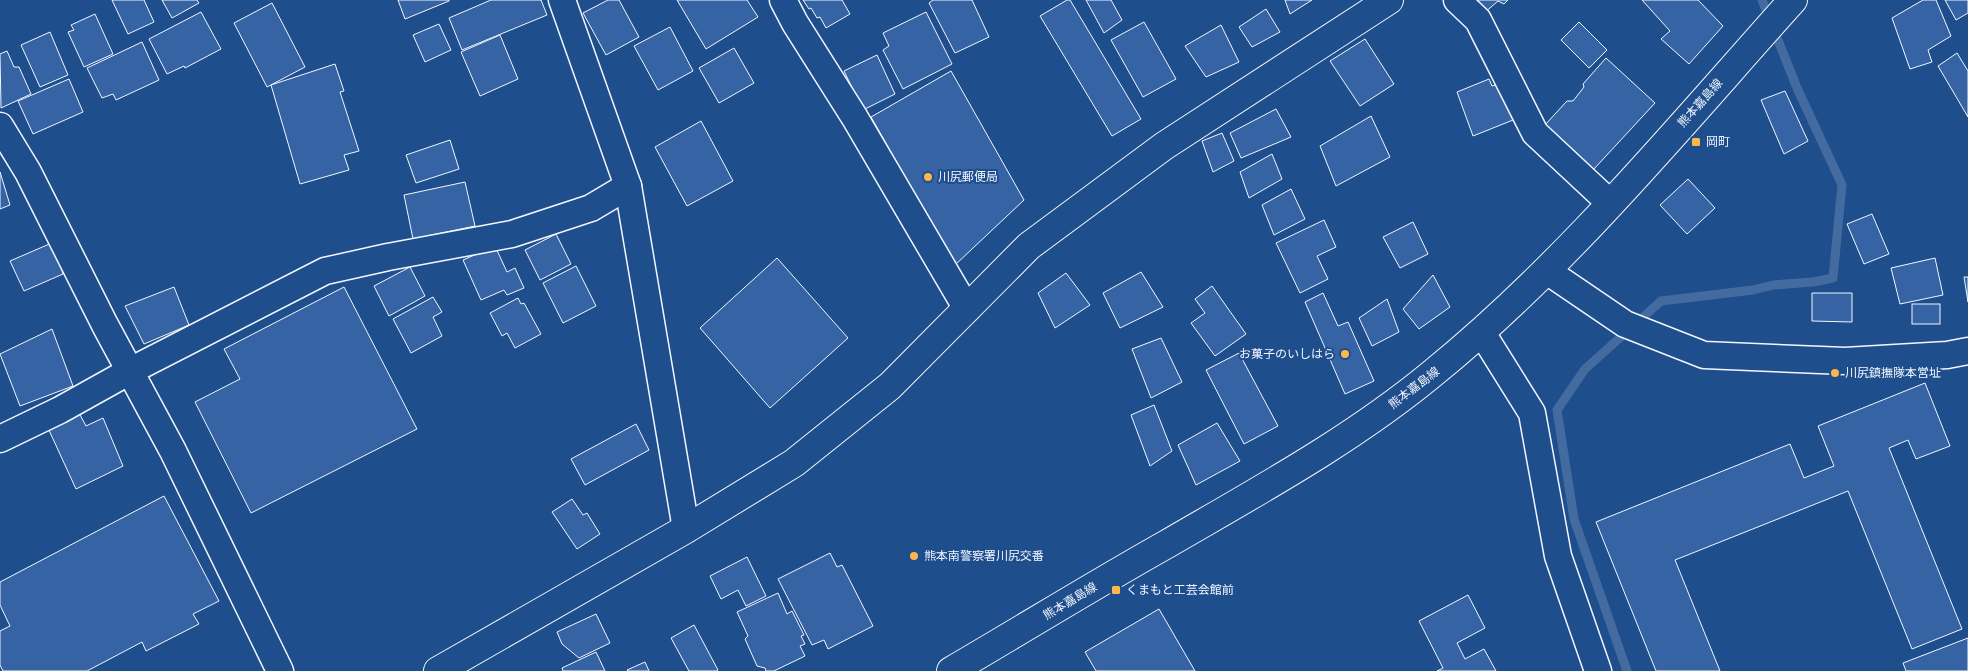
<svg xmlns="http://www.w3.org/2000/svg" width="1968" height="671" font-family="Ubuntu,'Noto Sans JP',sans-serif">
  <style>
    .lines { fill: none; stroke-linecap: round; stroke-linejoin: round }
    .stream { stroke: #446ba0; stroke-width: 9 }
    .building { fill: #3563a3; stroke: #f2f6ff }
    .street-casing { stroke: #f2f6ff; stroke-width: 29 }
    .secondary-casing { stroke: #f2f6ff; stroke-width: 30 }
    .primary-casing { stroke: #f2f6ff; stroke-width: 30 }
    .street { stroke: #1f4e8c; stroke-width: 26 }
    .secondary { stroke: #1f4e8c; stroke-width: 28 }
    .primary { stroke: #1f4e8c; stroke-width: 28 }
    .poi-dot { fill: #ffb74d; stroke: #1f4e8c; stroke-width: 2 }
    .labels { text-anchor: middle; stroke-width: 4; stroke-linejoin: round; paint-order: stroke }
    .street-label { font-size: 12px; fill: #f2f6ff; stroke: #1f4e8c }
    .poi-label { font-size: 12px; fill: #f2f6ff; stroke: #1f4e8c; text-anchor: start }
  </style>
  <rect width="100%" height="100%" fill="#1f4e8c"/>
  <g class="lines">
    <path class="stream" d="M1627,671L1574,519L1557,410L1585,369L1661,301L1753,290L1773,285L1813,282L1833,278L1842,185L1797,88L1762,0"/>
  </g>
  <g class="building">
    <path d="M112,0H144L154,22L128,34Z"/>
    <path d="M162,0H197L199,3L172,18Z"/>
    <path d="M398,0H449V1L405,19Z"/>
    <path d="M491,0H541L547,15L462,50L449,18Z"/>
    <path d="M608,0H619L639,37L606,55L583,13Z"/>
    <path d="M677,0H747L758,17L706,49Z"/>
    <path d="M803,0H842L850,14L826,28L820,17L817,18L811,8L809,9Z"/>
    <path d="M933,0H972L989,37L955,53L929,3Z"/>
    <path d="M1067,0H1070L1141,119L1112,136L1040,16Z"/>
    <path d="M1086,0H1111L1122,20L1104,33Z"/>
    <path d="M1285,0H1312L1290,14Z"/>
    <path d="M1471,0H1508L1504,4L1498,1L1483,14Z"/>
    <path d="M1642,0H1698L1723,26L1689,64L1661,39L1670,31Z"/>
    <path d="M1923,0H1936L1951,36L1928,50L1932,62L1910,69L1892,18Z"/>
    <path d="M1945,0H1968V13L1956,20Z"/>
    <path d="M272,3L305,67L267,87L234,23Z"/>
    <path d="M1266,9L1280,32L1252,47L1239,27Z"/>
    <path d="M201,12L221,49L185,68L184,66L167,74L149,39Z"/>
    <path d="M926,12L952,64L903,89L883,50L889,46L883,33Z"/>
    <path d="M95,14L113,54L84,67L68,32L74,30L71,25Z"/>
    <path d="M1144,22L1176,79L1143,97L1111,40Z"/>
    <path d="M1579,22L1607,50L1589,68L1561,40Z"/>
    <path d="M439,24L451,50L425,62L413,35Z"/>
    <path d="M1221,25L1239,62L1206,77L1185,46Z"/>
    <path d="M670,27L693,71L658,90L634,46Z"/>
    <path d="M50,32L68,75L40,87L21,45Z"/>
    <path d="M500,35L518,79L480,96L461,52Z"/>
    <path d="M1365,39L1394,84L1360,106L1330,61Z"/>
    <path d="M142,42L159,80L116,100L113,94L102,98L87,68Z"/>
    <path d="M734,48L754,83L719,103L699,68Z"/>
    <path d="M7,51L14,67H19L31,94L1,108L0,54Z"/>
    <path d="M1957,53L1968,71V117L1938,66Z"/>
    <path d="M877,55L895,94L863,110L844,71Z"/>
    <path d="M1606,58L1655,103L1593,170L1544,126L1567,101H1573L1584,87L1583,84Z"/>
    <path d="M335,64L344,91L340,92L359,151L344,155L349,170L300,184L271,85Z"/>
    <path d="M951,71L1024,200L955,265L871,117Z"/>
    <path d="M69,79L83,112L33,134L18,101Z"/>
    <path d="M1489,79L1492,86L1498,84L1513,120L1473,136L1457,92Z"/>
    <path d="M1785,91L1808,141L1784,154L1761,100Z"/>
    <path d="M1276,109L1291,137L1241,158L1230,133Z"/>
    <path d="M1371,116L1390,157L1336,186L1320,146Z"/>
    <path d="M701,121L733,181L687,206L655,147Z"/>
    <path d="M1222,133L1234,161L1213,172L1202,141Z"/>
    <path d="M450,140L459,169L416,183L406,155Z"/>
    <path d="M1272,154L1282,179L1249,198L1240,172Z"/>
    <path d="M0,172L10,205L0,209Z"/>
    <path d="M1688,179L1715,208L1687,234L1660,205Z"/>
    <path d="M465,182L475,226L413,239L404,195Z"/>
    <path d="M1291,189L1305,219L1274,235L1262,205Z"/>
    <path d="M1872,214L1889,254L1864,264L1847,224Z"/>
    <path d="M1324,220L1336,247L1317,256L1328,279L1300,293L1276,243Z"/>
    <path d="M1413,222L1428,254L1400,268L1383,237Z"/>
    <path d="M556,234L571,264L540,280L525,250Z"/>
    <path d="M54,242L63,274L24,291L10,261Z"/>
    <path d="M495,246L507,272L515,268L524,288L507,295L504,290L481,300L463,260Z"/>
    <path d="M777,258L848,338L770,408L700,328Z"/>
    <path d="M1935,258L1943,295L1900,304L1891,268Z"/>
    <path d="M576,266L596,306L563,323L543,283Z"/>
    <path d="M410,267L425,296L389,316L374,286Z"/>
    <path d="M1141,272L1163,307L1120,328L1103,293Z"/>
    <path d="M1066,273L1090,305L1055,328L1038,293Z"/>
    <path d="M1433,275L1450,307L1419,329L1403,309Z"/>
    <path d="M1964,277H1968V302Z"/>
    <path d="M1212,286L1246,334L1215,356L1191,323L1205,313L1195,299Z"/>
    <path d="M174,287L189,325L144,344L125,306Z"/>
    <path d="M344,287L417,429L251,513L195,402L240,379L224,349Z"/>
    <path d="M1323,293L1338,326L1348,322L1374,381L1345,394L1305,302Z"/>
    <path d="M1812,293H1852V322L1812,321Z"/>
    <path d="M433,297L442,312L433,317L442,336L411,353L393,319Z"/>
    <path d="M518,298L521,304L524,303L541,334L515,348L507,333L502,336L490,313Z"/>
    <path d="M1387,299L1399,332L1372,346L1359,318Z"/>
    <rect x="1912" y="304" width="28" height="20"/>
    <path d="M52,329L73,386L20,406L0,354Z"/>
    <path d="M1161,338L1182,382L1151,398L1132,349Z"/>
    <path d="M1239,353L1278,426L1244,444L1206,370Z"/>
    <path d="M1925,383L1950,446L1916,459L1908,440L1889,448L1962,629L1912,649L1848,491L1675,560L1720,671H1656L1596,522L1790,444L1804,478L1834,466L1818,426Z"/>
    <path d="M1154,405L1172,451L1150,466L1131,415Z"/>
    <path d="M78,411L86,426L103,418L123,466L76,489L48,428Z"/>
    <path d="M1217,423L1240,461L1196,485L1178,445Z"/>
    <path d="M636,424L649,450L585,485L571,459Z"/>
    <path d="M164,496L219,601L193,614L199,624L146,651L142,642L87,671H3L0,665V631L10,626L0,605V582Z"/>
    <path d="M572,499L583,515L587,513L600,534L577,549L552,512Z"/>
    <path d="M830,553L837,567L842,565L873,626L828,649L824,640L812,645L778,579Z"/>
    <path d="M747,557L766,596L746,606L738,590L721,599L710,576Z"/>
    <path d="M778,593L787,614L792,611L804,635L801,636L805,644L800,646L805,656L774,671H766L765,668L757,666L745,639L748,636L737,612Z"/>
    <path d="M1468,595L1485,628L1457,643L1465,659L1484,649L1496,671H1437L1443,668L1419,621Z"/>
    <path d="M1159,609L1195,671H1096L1085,652Z"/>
    <path d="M596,614L610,643L579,658L562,644L557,632Z"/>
    <path d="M694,625L718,670L717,671H689L671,638Z"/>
    <path d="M1968,638V671H1906L1903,663Z"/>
    <path d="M596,652L605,671H563L562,668Z"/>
    <path d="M645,662L649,671H628L627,670Z"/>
  </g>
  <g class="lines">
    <g class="street-casing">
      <g id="street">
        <path d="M562,0L628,186L686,529"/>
        <path d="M783,0L795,23L855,118L967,309"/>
        <path d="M1457,0L1478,20L1535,133L1610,203"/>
        <path d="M0,126L28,172L105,325L173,451L280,671"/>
        <path d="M1547,271L1625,324L1704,355L1845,361L1947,355L1968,351"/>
        <path d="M1482,333L1532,413L1558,556L1598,671"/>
        <path d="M0,439L60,410L130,371L325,271L388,257L512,234L591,208L628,186"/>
      </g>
    </g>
    <g class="secondary-casing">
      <path id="secondary" d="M438,671L686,529L794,463L890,386L1029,246L1164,146L1389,0"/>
    </g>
    <g class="primary-casing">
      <path id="primary" d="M951,671C1023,629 1094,585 1167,544C1258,491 1352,440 1433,373C1567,264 1678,128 1793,0"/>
    </g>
    <use href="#street" class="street"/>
    <use href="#secondary" class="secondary"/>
    <use href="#primary" class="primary"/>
  </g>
  <g class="poi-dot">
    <rect x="1691" y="137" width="10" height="10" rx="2.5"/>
    <circle cx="928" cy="177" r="5"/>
    <circle cx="1345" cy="354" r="5"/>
    <circle cx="1835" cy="373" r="5"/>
    <circle cx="914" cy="556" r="5"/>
    <rect x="1111" y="585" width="10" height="10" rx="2.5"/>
  </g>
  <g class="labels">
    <g class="street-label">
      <text transform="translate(1700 103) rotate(-48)" y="4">熊本嘉島線</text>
      <text transform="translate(1414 388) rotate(-37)" y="4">熊本嘉島線</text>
      <text transform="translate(1070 601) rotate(-31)" y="4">熊本嘉島線</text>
    </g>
    <g class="poi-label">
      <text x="1706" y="146">岡町</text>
      <text x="938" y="181">川尻郵便局</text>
      <text x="1335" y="358" text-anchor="end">お菓子のいしはら</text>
      <text x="1845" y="377">川尻鎮撫隊本営址</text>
      <text x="924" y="560">熊本南警察署川尻交番</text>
      <text x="1126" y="594">くまもと工芸会館前</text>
    </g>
  </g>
</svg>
